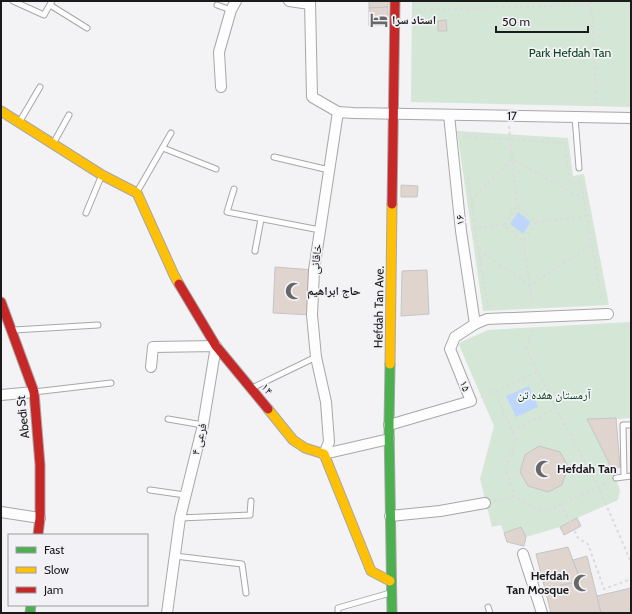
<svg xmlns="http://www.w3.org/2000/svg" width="632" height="614" font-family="Cabin,'Noto Naskh Arabic',sans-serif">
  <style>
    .green { fill: #d4e6d6 }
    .water { fill: #bed6fb }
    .building { fill: #e0d4cf; stroke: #c5c5c5 }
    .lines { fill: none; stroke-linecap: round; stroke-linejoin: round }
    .lane-casing { stroke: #a7a7a8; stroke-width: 7 }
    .street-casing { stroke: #a7a7a8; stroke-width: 12 }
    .fast-casing { stroke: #a7a7a8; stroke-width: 11 }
    .slow-casing { stroke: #a7a7a8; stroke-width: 11 }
    .jam-casing { stroke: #a7a7a8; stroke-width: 11 }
    .path { stroke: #dbdbdc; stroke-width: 2; stroke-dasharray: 3 3; stroke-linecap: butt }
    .lane { stroke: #fdfdfe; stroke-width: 5 }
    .street { stroke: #fdfdfe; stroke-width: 10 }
    .fast { stroke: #4caf50; stroke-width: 9 }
    .slow { stroke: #ffc107; stroke-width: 9 }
    .jam { stroke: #c62828; stroke-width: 9 }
    .labels { text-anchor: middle; stroke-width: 3.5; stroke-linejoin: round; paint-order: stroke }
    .poi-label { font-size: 12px; font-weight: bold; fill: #1b1b1c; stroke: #f2f2f6; text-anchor: start }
    .park-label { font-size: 12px; fill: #0c451c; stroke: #f2f2f6 }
    .street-label { font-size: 12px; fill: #1b1b1c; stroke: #f2f2f6 }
  </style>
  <rect width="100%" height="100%" fill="#f3f3f5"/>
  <g class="green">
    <path d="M412,1H631V107L411,102Z"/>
    <path d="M457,131L568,138L573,176L584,174L609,305L483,311Z"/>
    <path d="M630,322L631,418L616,419L620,467L612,469L620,490L618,500L577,518L560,527L526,537L521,527L504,533L501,525L492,527L480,479L494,426L459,345L461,342L488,330Z"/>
  </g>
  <g class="water">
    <path d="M518,212L531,222L523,234L510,224Z"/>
    <path d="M529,386L538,407L516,417L506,396Z"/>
  </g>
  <g class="building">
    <path d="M369,1H388V7L369,8Z"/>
    <path d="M388,7V25L369,26V8Z"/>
    <path d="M446,20L447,31H438V21Z"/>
    <path d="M401,185L418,186L417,197H401Z"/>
    <path d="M275,267L314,270L312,315L273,313Z"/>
    <path d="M427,270L429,314L401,316L402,271Z"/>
    <path d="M616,418L620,467L612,469L587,419Z"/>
    <path d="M539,446L560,452L568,466L562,485L548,492L528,486L520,472L525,455Z"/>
    <path d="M577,518L581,526L564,535L560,527Z"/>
    <path d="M521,527L526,537L524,546L507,542L504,533Z"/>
    <path d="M568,547L581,582L561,585V590L546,593L536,554Z"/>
    <path d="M587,556L601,613H551L546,593L561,590V585L581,582L573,560Z"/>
    <path d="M631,588V613H601L597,596Z"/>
  </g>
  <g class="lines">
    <g class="lane-casing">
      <g id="lane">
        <path d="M13,1L44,15L52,1"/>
        <path d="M50,5L87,28"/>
        <path d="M217,5L231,10"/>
        <path d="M575,117L579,168"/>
        <path d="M20,121L40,87"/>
        <path d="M53,144L69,115"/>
        <path d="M163,148L216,169"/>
        <path d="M274,157L329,170"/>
        <path d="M234,189L227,212L320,230"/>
        <path d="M137,192L171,133"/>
        <path d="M86,213L101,177"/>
        <path d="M255,251L261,219"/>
        <path d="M14,330L98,325"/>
        <path d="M252,388L316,357"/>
        <path d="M34,392L111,383"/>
        <path d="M168,419L203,425"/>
        <path d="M624,476L623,425H631"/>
        <path d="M616,478L631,476"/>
        <path d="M150,490L185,495"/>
        <path d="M180,518L250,515L251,501"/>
        <path d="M175,556L242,564L246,593"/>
        <path d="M488,607L490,613"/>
        <path d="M338,613V608L390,593"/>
      </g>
    </g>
    <g class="street-casing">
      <g id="street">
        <path d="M289,1L310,4"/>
        <path d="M310,1L312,97L338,112L353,113L631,118"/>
        <path d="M221,87L219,52L231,10L236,1"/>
        <path d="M449,115L461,231L475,324"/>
        <path d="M151,367L153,347L216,346L203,425L180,518L167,613"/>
        <path d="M1,395L34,392"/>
        <path d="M389,425L471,401L450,349L455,337L475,324L487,319L608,314"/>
        <path d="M324,454L329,442L326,402L316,357L312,315L314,270L338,112"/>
        <path d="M324,454L389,439"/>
        <path d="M1,512L40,518"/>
        <path d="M390,516L440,511L485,503"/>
        <path d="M523,554L542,613"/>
      </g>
    </g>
    <g class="fast-casing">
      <g id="fast">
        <path d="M390,364L389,425L392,613"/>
        <path d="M30,613L31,605"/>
      </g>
    </g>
    <g class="slow-casing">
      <g id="slow">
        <path d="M1,111L102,175L137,193L174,275L179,284"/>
        <path d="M390,364L392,204"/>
        <path d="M268,409L293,440L305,448L324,454L371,571L390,581"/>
      </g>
    </g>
    <g class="jam-casing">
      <g id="jam">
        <path d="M392,204L395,1"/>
        <path d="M179,284L216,346L268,409"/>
        <path d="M1,302L34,392L40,465V518L38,535"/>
      </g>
    </g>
    <g class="path">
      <path d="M591,1L597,108"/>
      <path d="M412,10L591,5"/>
      <path d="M509,126L517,206"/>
      <path d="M463,136L565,143L570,183L581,182L602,303"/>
      <path d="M468,177L475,228L471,229"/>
      <path d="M471,200L512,159L584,199"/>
      <path d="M536,222L523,241L504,225L517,206L536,222L587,216"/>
      <path d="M523,241L533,307"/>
      <path d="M479,250L530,286L592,244"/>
      <path d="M488,308L475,228L504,225"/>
      <path d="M532,329L526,349L538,372"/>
      <path d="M496,391L538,372L556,408"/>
      <path d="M481,397L495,391L516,440L506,468L514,496"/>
      <path d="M512,431L556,408L598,486L631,562"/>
      <path d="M494,501L514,496L543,513L609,481"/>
      <path d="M561,504L578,538L588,544L604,589L631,579"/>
    </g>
    <use href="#lane" class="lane"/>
    <use href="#street" class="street"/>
    <use href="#fast" class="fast"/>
    <use href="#slow" class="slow"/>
    <use href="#jam" class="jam"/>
  </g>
  <defs>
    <g id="hotel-bare" transform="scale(1.38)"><path d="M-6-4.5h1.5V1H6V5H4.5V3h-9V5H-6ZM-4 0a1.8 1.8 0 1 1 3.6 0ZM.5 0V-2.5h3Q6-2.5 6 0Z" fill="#676768" stroke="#f2f2f6" stroke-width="2.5" paint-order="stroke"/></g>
    <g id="mosque-bare" transform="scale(1.38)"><path d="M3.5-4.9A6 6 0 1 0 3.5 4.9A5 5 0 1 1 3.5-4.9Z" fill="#676768" stroke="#f2f2f6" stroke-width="2.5" paint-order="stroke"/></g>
  </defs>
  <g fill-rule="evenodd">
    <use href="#hotel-bare" x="379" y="20"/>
    <use href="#mosque-bare" x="294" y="291"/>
    <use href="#mosque-bare" x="544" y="469"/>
    <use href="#mosque-bare" x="582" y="583"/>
  </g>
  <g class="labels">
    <g class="poi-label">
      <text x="392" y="24">استاد سرا</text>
      <text x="307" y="295">حاج ابراهیم</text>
      <text x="557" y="473">Hefdah Tan</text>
      <text x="569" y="580" text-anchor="end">Hefdah<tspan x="569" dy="14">Tan Mosque</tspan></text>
    </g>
    <g class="park-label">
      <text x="570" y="57">Park Hefdah Tan</text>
      <text x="554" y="399">آرمستان هفده تن</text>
    </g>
    <g class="street-label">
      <text transform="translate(512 116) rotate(1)" y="4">17</text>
      <text transform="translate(460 220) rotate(-96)" y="4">۱۶</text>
      <text transform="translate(316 259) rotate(-84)" y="4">خاقانی</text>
      <text transform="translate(379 307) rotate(-89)" y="4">Hefdah Tan Ave.</text>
      <text transform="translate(465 386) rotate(67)" y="4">۱۵</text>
      <text transform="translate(267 389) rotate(51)" y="4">۱۴</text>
      <text transform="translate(23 417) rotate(-96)" y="4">Abedi St</text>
      <text transform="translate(199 439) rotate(-76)" y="4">فرعی ۴</text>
    </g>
  </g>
  <rect width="632" height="614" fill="none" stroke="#1b1b1c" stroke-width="4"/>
  <rect x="8" y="534" width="140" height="72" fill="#f2f2f6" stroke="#9c9c9f"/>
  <rect x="16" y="547" width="20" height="6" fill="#4caf50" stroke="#9c9c9f"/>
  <text x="44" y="554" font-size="12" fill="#1b1b1c">Fast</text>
  <rect x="16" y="567" width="20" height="6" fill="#ffc107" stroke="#9c9c9f"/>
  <text x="44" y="574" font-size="12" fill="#1b1b1c">Slow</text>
  <rect x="16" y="587" width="20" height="6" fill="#c62828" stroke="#9c9c9f"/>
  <text x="44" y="594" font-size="12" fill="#1b1b1c">Jam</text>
  <path d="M496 26v6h92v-6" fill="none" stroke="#1b1b1c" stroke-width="2"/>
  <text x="502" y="26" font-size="12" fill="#1b1b1c" stroke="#f2f2f6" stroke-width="3" paint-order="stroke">50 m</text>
</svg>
